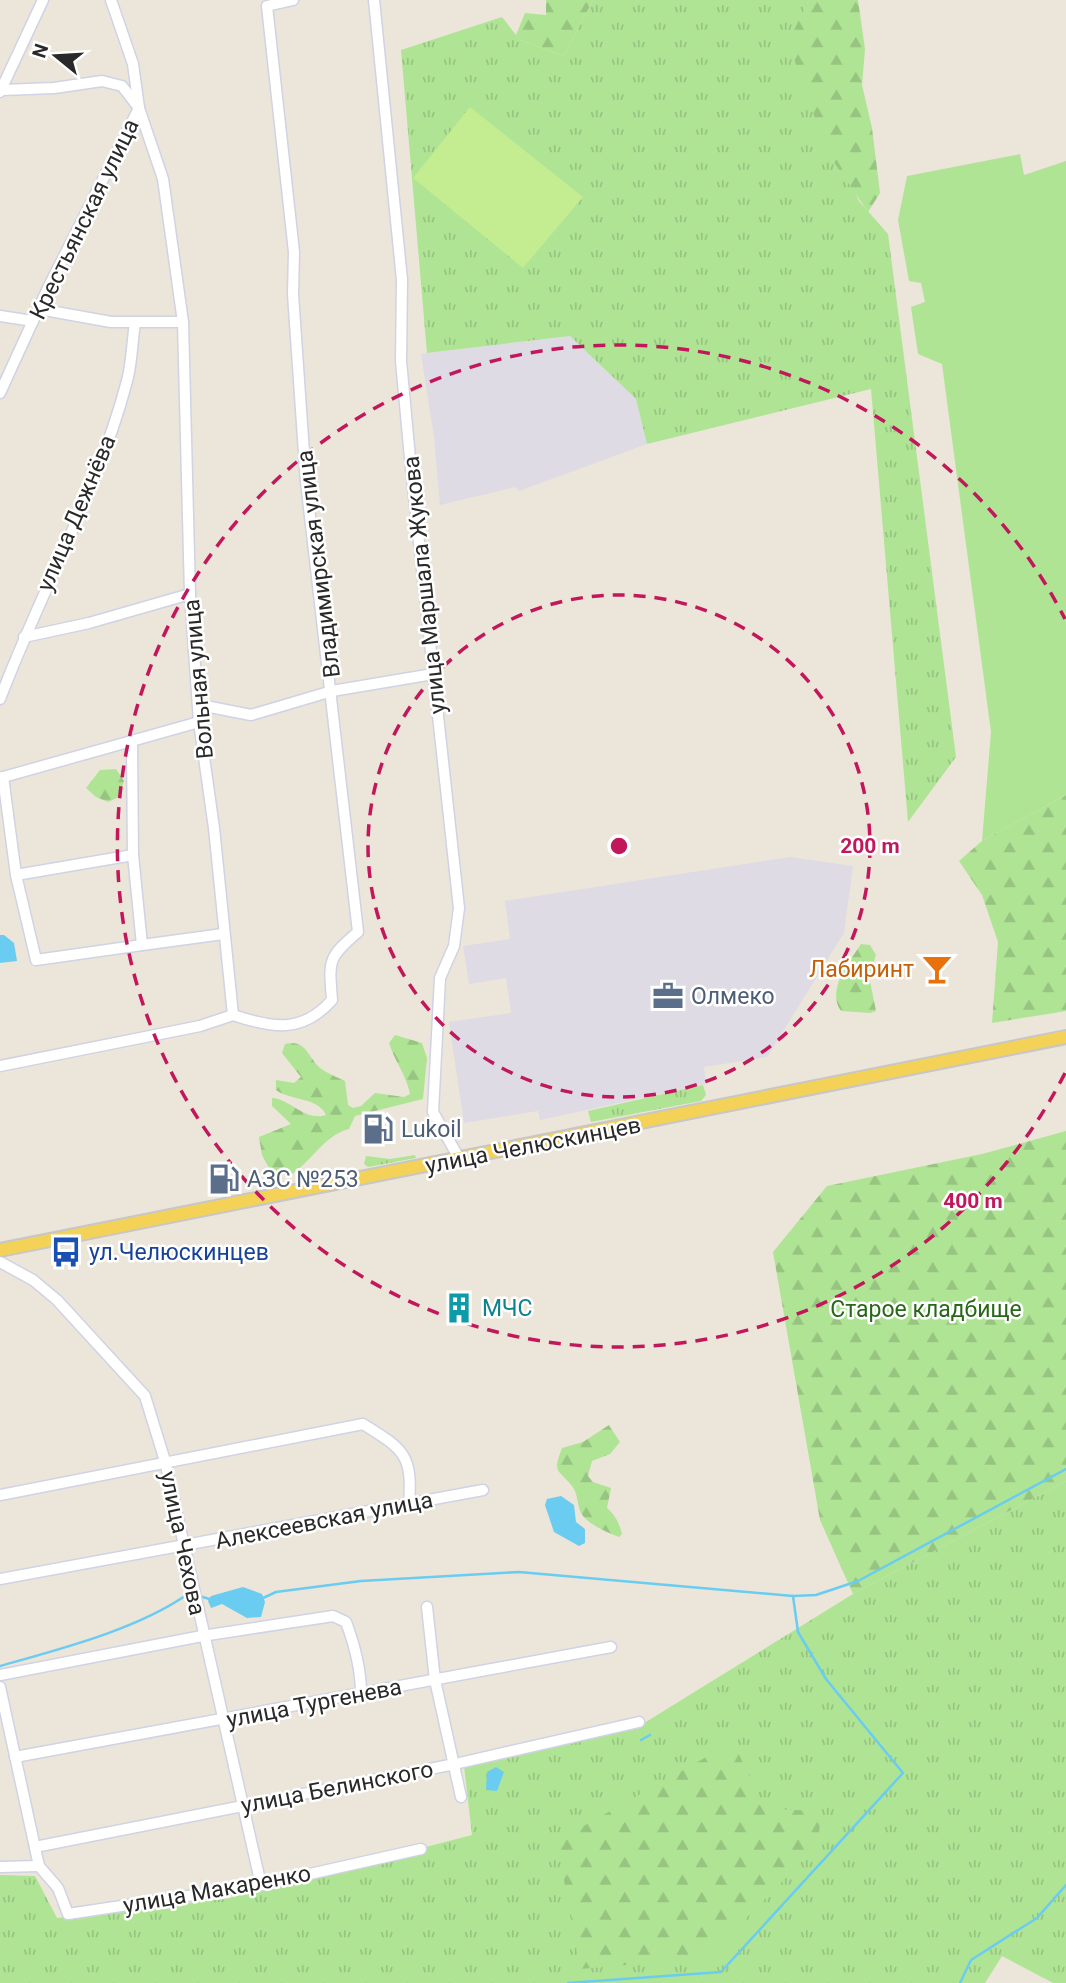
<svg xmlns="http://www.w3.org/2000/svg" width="1066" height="1983" font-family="Roboto,sans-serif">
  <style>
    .industrial { fill: #dedbe4 }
    .grass { fill: url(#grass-tufts) }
    .forest { fill: url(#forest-firs) }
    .garden { fill: #afe495 }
    .pitch { fill: #c4ec90 }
    .water { fill: #6accf1 }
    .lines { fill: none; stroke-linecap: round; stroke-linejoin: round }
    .stream { stroke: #6accf1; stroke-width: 2.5 }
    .minor-casing { stroke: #d0d3e3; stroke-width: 13 }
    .major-casing { stroke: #c7c7c7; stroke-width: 16 }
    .minor { stroke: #fff; stroke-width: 10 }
    .major { stroke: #f4d157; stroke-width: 12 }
    .ring { fill: none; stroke: #c2185b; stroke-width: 3.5; stroke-dasharray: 12 9 }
    .labels { text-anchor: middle; stroke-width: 5; stroke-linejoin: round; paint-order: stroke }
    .street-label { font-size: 23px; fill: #292929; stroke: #fff }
    .food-label { font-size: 23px; fill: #c56008; stroke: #fff; text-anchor: end }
    .service-label { font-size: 23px; fill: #4e5e75; stroke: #fff; text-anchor: start }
    .transit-label { font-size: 23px; fill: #164399; stroke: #fff; text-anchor: start }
    .culture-label { font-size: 23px; fill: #0d838f; stroke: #fff; text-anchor: start }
    .park-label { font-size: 23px; fill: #276818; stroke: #fff }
    .centre { fill: #c2185b; stroke: #fff; stroke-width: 3.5 }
    .ring-label { font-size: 21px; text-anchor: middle; font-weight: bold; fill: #c2185b; stroke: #fff; stroke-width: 5; stroke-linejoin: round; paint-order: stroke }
  </style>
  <defs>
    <pattern id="grass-tufts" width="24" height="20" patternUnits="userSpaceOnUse" patternTransform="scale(1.75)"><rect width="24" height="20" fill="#afe495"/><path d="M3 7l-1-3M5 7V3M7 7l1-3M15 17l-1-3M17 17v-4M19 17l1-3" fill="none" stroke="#97c480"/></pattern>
    <pattern id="forest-firs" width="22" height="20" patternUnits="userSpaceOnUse" patternTransform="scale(1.75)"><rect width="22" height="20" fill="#afe495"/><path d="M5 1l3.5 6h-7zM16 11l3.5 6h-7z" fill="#97c480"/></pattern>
  </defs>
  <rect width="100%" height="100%" fill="#ece5da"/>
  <g class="industrial">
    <path d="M570,336L636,399L647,444L519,491L515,487L440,505L434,437L421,354Z"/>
    <path d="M790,857L853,866L844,933L767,1057L704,1067L706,1084L540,1120L538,1111L464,1123L449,1022L511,1013L506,978L469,984L463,946L510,939L505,901Z"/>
  </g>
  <g class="grass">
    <path d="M593,0H809L789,42L859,201L888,234L956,757L908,822L871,389L647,444L636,399L570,336L427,353L401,50L502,17L520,40L564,56Z"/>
    <path d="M703,1085L706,1095L701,1101L591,1122L588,1111Z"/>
    <path d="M415,1155L416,1158L368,1167L364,1164L366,1156L390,1159Z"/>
    <path d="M1066,1481V1983H1053L1002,1956L985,1983H0V1875L35,1876L57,1918L225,1899L472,1835L464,1766L641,1725L853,1594Z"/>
  </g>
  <g class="forest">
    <path d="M546,0H593L564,56L520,40L516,35L525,13L546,15Z"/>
    <path d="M809,0H858L865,49L862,85L872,128L880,193L868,212L827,152L788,42Z"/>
    <path d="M116,769L124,781L119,797L108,802L96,797L86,788L100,770Z"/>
    <path d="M1066,795V1011L992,1023L998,942L982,895L959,861L982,841Z"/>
    <path d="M861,944L870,945L876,955L869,976L876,1011L870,1013L841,1011C826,990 850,961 861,944Z"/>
    <path d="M395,1035L422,1043L427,1058L423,1099L355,1116L349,1129C324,1135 312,1162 289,1176L271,1172L262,1155L259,1137L291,1124L272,1106V1098C291,1099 305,1122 326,1115C318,1097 291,1101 276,1090V1080L294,1083L301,1077L282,1053L285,1044C306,1039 307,1056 319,1067C326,1073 337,1077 345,1081L348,1105L353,1108L361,1106L375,1093L404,1097L410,1094C406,1074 395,1062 389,1043Z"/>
    <path d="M1066,1131V1481L853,1594L820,1520L773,1252L827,1186L982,1154Z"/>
    <path d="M609,1425L620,1442L610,1454L592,1461L588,1476L593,1482L611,1488L607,1508C616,1516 619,1523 622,1534L619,1537C607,1532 588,1525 581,1513C577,1505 578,1493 572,1486C558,1468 552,1474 562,1448L583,1442Z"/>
    <path d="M733,1742L765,1809L822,1811L817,1846L707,1958L580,1969L557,1841Z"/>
  </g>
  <path class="garden" d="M1020,154L1024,175L1066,161V795L982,841L991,732L942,364L918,354L911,307L925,302L921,283L909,281L898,220L907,176Z"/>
  <path class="pitch" d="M470,107L583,197L523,268L413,178Z"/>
  <g class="water">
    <path d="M0,935H4L14,943L17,961L0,963Z"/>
    <path d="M561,1496L574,1505L576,1522L585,1529V1543L579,1546L554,1532L545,1505L547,1499Z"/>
    <path d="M243,1587L262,1594L265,1602L261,1617L247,1618L222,1604L211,1608L208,1601L211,1596Z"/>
    <path d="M496,1767L504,1772L497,1791L486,1790L487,1772Z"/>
  </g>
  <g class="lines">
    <g class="stream">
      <path d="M199,1596L213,1600"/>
      <path d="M261,1599L276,1592L361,1581L519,1572L793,1596L816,1595L858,1581L1066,1469"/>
      <path d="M0,1666C60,1649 136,1630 188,1594L192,1595"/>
      <path d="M641,1740L650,1735"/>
      <path d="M568,1983L721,1972L903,1773L826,1679L798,1632L793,1596"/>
      <path d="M960,1983L971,1960L1037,1918L1066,1885"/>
    </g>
    <g class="minor-casing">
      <g id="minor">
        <path d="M374,0L402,280L401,361L411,469L459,908L454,946L440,978L433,1112L460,1160"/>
        <path d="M0,92L43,0"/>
        <path d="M39,309L111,322H183"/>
        <path d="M0,316L33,321"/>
        <path d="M0,393L48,288L139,108L133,64L111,0"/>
        <path d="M24,637L89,623L190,594"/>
        <path d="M0,699C40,593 98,491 127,381C132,363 132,342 135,323"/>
        <path d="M200,705L251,715L332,691L433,674"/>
        <path d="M3,777L16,875L133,855"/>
        <path d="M0,778L199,722L200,716"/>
        <path d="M16,875L36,960L142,945L133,855L132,742"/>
        <path d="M142,945L223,934"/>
        <path d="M233,1015C272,1028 302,1034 332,1000C329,961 327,958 358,932L306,482L293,294L294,252L267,6L293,0"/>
        <path d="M0,1066L200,1026L233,1015L214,828L199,722L190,594L183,322L163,179L139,108L122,86L102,81L54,88L2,90"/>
        <path d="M0,1262L33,1280L57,1300L145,1396L165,1461L261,1885"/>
        <path d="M0,1495L363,1424C403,1449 413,1454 409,1504"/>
        <path d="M0,1579L483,1490"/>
        <path d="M427,1607L435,1680L461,1797"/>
        <path d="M0,1675L202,1636L333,1616L346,1622C355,1646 361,1669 361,1694"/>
        <path d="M0,1687L39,1866L58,1888L68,1914L261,1885L421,1849"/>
        <path d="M15,1757L611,1647"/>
        <path d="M35,1847L455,1764L639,1722"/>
        <path d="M0,1867L39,1866"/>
      </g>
    </g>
    <g class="major-casing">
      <path id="major" d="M0,1250L1066,1037"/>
    </g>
    <use href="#minor" class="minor"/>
    <use href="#major" class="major"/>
  </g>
  <g class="ring">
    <circle cx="619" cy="846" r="251"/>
    <path d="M1065 1073A501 501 0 1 1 1065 619"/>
  </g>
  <defs>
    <g id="bar-bare" transform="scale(2.415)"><path d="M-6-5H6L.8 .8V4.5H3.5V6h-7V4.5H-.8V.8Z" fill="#e8710a" stroke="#fff" stroke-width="2.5" paint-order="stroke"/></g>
    <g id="office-bare" transform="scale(2.415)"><path d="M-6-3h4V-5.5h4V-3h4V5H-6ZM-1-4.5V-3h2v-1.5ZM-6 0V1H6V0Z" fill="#5c6f8a" stroke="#fff" stroke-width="2.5" paint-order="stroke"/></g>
    <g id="fuel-bare" transform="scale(2.415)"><path d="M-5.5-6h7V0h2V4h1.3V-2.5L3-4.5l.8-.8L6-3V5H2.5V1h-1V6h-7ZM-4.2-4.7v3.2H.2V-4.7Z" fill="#5c6f8a" stroke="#fff" stroke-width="2.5" paint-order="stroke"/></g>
    <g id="bus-bare" transform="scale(2.415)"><path d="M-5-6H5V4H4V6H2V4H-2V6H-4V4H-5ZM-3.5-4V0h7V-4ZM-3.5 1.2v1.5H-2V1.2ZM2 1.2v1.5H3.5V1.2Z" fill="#1a4fb4" stroke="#fff" stroke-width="2.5" paint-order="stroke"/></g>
    <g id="building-bare" transform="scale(2.415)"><path d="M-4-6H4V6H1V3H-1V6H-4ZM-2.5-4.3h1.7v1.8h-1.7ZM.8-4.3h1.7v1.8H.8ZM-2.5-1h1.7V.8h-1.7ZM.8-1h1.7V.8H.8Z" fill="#0f9aa8" stroke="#fff" stroke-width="2.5" paint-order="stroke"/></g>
  </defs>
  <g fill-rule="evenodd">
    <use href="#bar-bare" x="937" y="969"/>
    <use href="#office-bare" x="668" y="996"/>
    <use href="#fuel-bare" x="378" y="1129"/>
    <use href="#fuel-bare" x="224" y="1179"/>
    <use href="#bus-bare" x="66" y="1252"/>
    <use href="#building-bare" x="459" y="1308"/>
  </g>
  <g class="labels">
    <g class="street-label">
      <text transform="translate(84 219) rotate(-64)" y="8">Крестьянская улица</text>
      <text transform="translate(76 513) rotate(-67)" y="8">улица Дежнёва</text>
      <text transform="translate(318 564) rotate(-97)" y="8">Владимирская улица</text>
      <text transform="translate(424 585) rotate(-96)" y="8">улица Маршала Жукова</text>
      <text transform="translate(198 679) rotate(-95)" y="8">Вольная улица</text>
      <text transform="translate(533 1145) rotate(-11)" y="8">улица Челюскинцев</text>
      <text transform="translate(324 1520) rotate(-11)" y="8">Алексеевская улица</text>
      <text transform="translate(183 1543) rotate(78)" y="8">улица Чехова</text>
      <text transform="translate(314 1703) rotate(-11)" y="8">улица Тургенева</text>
      <text transform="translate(337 1787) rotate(-11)" y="8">улица Белинского</text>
      <text transform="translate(217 1889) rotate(-10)" y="8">улица Макаренко</text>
    </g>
    <g class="food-label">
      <text x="914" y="977">Лабиринт</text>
    </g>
    <g class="service-label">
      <text x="691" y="1004">Олмеко</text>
      <text x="401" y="1137">Lukoil</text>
      <text x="247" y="1187">АЗС №253</text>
    </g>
    <g class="transit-label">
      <text x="89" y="1260">ул.Челюскинцев</text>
    </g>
    <g class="culture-label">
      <text x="482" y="1316">МЧС</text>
    </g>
    <g class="park-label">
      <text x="926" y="1317">Старое кладбище</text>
    </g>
  </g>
  <circle cx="619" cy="846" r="10" class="centre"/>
  <g class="ring-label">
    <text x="870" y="853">200 m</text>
    <text x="973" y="1208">400 m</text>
  </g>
  <g transform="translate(56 56) rotate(288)" stroke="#ffffff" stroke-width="5" paint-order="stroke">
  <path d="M0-5L12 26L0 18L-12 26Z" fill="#292929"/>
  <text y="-10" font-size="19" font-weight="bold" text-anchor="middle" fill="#292929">N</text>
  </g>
</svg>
